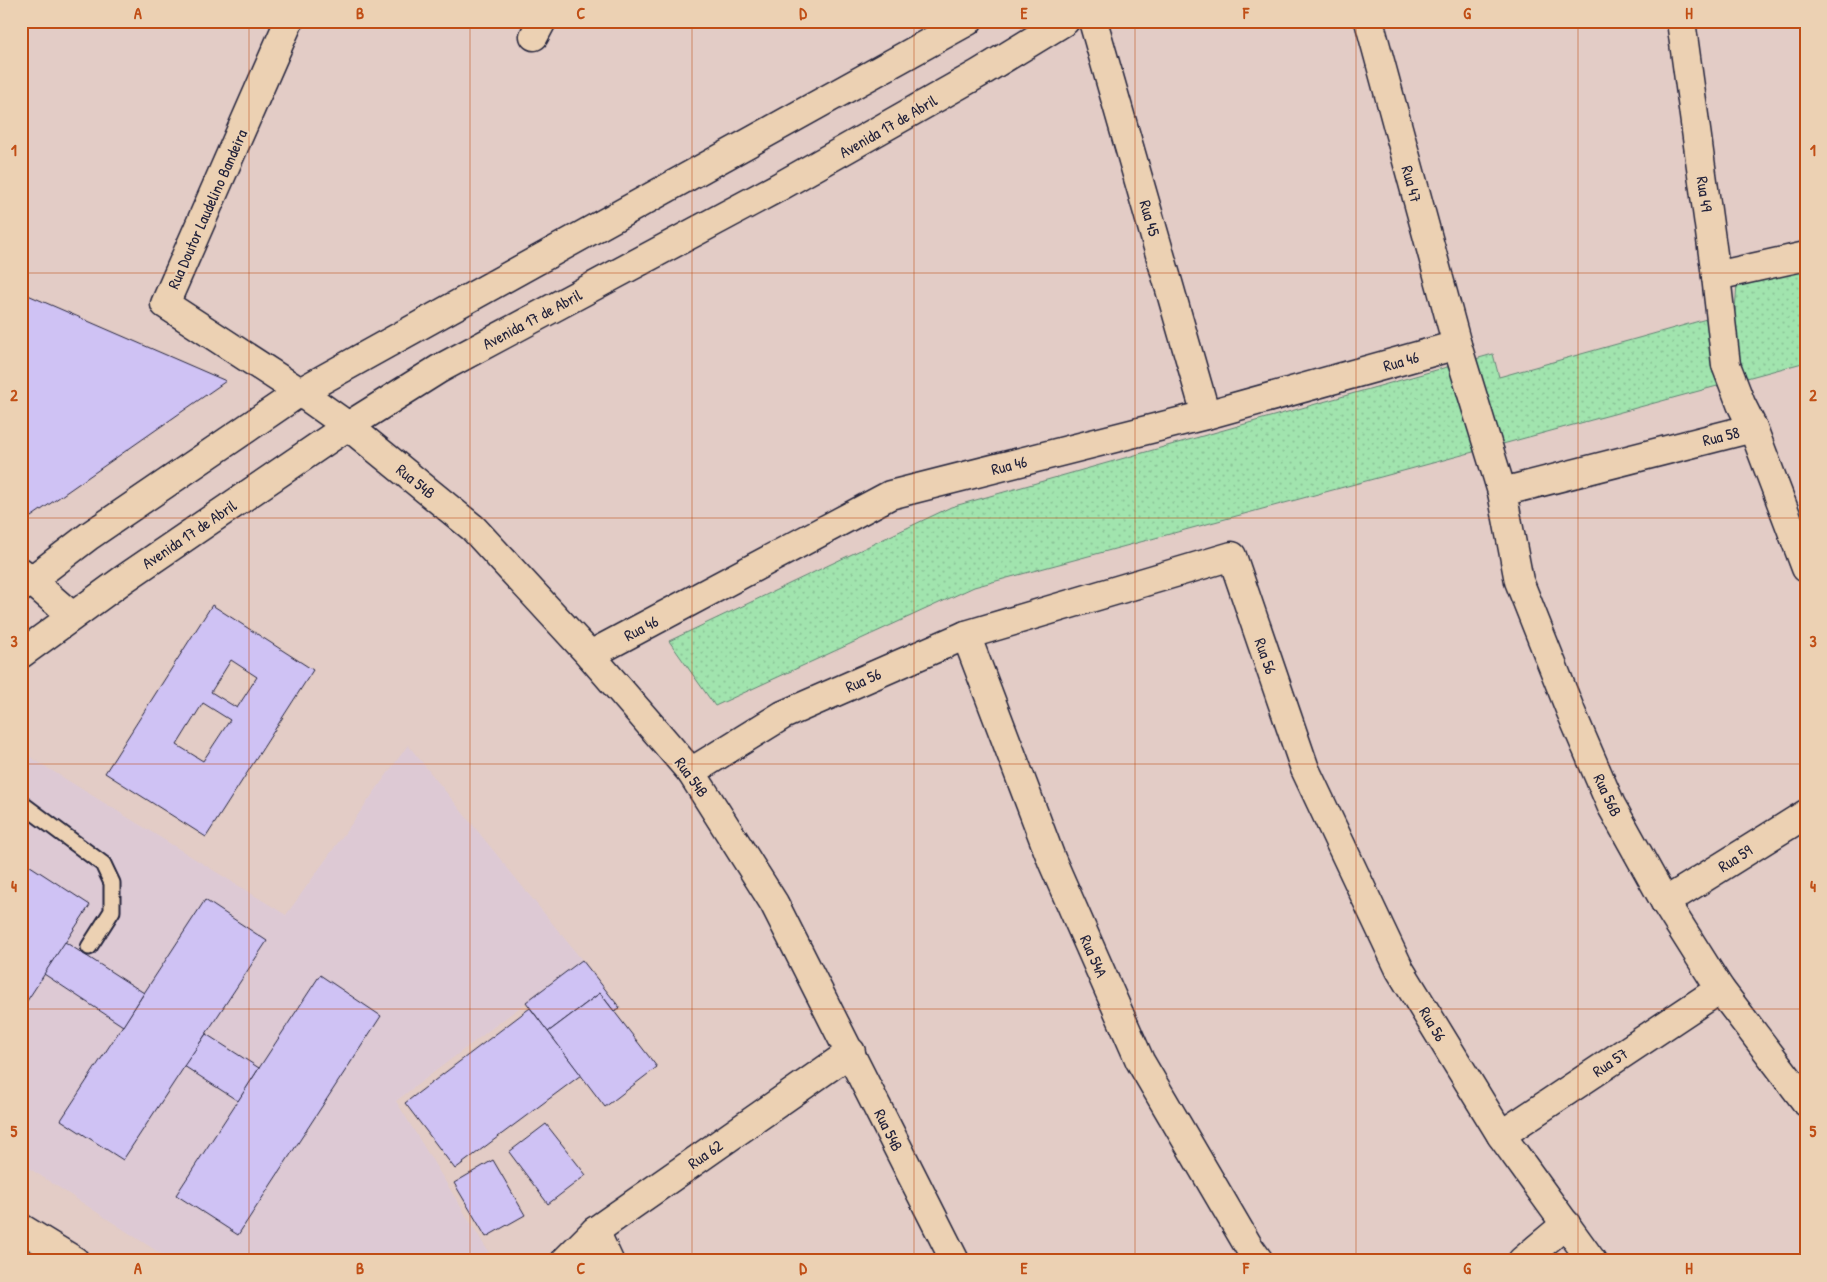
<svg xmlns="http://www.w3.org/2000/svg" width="1827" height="1282" font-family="'Patrick Hand',sans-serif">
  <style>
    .built { fill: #ddc9d4 }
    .park { fill: url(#park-dots); stroke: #628374 }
    .building { fill: #cfc2f4; stroke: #22223b; fill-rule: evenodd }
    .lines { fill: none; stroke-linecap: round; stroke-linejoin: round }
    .service-casing { stroke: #22223b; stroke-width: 19 }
    .minor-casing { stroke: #22223b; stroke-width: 31 }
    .tertiary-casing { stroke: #22223b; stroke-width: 31 }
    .secondary-casing { stroke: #22223b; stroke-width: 31 }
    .service { stroke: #ecd1b3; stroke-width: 15 }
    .minor { stroke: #ecd1b3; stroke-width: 28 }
    .tertiary { stroke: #ecd1b3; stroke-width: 28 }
    .secondary { stroke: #ecd1b3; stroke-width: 28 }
    .grid { fill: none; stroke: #c04e15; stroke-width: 1; stroke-opacity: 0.55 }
    .labels { text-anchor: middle; stroke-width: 4.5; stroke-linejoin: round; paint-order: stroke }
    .street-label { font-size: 16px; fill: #22223b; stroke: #ecd1b3 }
    .neatline { fill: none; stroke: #c04e15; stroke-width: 2 }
    .grid-label { font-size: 16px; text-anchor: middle; font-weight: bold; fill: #c04e15 }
  </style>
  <defs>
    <pattern id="park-dots" width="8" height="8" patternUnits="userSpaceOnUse" patternTransform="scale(1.25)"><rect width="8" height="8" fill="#a1e4ae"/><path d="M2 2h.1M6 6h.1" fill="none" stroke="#8ac397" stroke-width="1.8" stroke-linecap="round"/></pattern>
  </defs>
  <rect width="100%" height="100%" fill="#e3ccc6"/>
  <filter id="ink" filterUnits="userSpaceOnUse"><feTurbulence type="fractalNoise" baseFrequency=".02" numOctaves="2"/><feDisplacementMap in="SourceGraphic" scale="10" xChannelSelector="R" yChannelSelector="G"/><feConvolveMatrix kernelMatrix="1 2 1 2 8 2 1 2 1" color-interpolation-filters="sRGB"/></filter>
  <g filter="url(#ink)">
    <path class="built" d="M408,745L582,960L396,1101L494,1261H172L21,1163V750L25,754L286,915Z"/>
    <path class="park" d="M1806,267V362L974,587L715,706L669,641L951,507L1493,354L1499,377L1735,311L1737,283Z"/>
    <g class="building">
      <path d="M21,292L226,381L31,517L21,512Z"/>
      <path d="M212,605L313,670L206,837L105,773ZM231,660L257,677L237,708L211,692ZM203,703L230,720L203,761L177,745Z"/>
      <path d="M21,860L90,905L21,1010Z"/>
      <path d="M205,900L267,941L123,1160L61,1120Z"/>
      <path d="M65,942L144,993L123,1026L44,974Z"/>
      <path d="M582,960L620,1008L614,1011L600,993L548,1032L526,1002Z"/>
      <path d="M320,975L381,1016L238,1235L176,1195Z"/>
      <path d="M600,993L657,1067L605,1107L548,1032Z"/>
      <path d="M530,1008L581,1075L455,1169L405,1103Z"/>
      <path d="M206,1034L259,1068L238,1101L184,1066Z"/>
      <path d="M546,1124L586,1175L548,1204L509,1152Z"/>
      <path d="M493,1160L525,1215L486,1237L454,1183Z"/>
    </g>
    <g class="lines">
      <g class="service-casing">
        <path id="service" d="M21,803L103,864L112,883V911L89,947"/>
      </g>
      <g class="minor-casing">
        <g id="minor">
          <path d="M289,21L165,304L300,392"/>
          <path d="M1093,21L1206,415"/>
          <path d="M1369,21L1457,345L1502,492"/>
          <path d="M1681,21L1716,276L1806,256"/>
          <path d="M534,36L542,21"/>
          <path d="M1716,276L1726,365L1741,404L1753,428"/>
          <path d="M1806,568L1753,428L1502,492L1519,581L1571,712L1611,805L1665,902L1720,989L1806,1102"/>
          <path d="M966,635L1052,861L1140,1061L1249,1247L1259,1261"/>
          <path d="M590,655L890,495L1206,415L1457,345"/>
          <path d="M691,772L783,715L966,635L1232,556L1305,769L1400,970L1501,1135L1592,1261"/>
          <path d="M1665,902L1806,814"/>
          <path d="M1501,1135L1720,989"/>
          <path d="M21,1228L75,1261"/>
          <path d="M595,1231L609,1261"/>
          <path d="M565,1261L595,1231L851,1052"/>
          <path d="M1522,1261L1566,1224"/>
        </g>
      </g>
      <g class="tertiary-casing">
        <g id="tertiary">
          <path d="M300,392L348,426L473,528L590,655L691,772L774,903L955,1261"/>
          <path d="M21,572L72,616"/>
        </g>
      </g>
      <g class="secondary-casing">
        <g id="secondary">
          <path d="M21,588L89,536L300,392L968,21"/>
          <path d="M21,654L124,579L348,426L439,369L777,188L978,74L1065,21"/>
        </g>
      </g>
      <use href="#service" class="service"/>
      <use href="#minor" class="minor"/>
      <use href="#tertiary" class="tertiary"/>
      <use href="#secondary" class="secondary"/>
    </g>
  </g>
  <path class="grid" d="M249,21V1261M470,21V1261M692,21V1261M914,21V1261M1135,21V1261M1356,21V1261M1578,21V1261M21,273H1806M21,518H1806M21,764H1806M21,1009H1806"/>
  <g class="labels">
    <g class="street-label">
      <text transform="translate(888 126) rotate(-30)" y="6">Avenida 17 de Abril</text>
      <text transform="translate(1412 184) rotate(75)" y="6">Rua 47</text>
      <text transform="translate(1705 194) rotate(82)" y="6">Rua 49</text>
      <text transform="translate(207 209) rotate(-66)" y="6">Rua Doutor Laudelino Bandeira</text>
      <text transform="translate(1150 218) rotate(74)" y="6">Rua 45</text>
      <text transform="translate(532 319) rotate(-28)" y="6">Avenida 17 de Abril</text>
      <text transform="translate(1401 361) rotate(-16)" y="6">Rua 46</text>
      <text transform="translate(1721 436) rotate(-14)" y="6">Rua 58</text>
      <text transform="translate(1009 465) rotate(-14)" y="6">Rua 46</text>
      <text transform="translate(416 481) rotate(39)" y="6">Rua 54B</text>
      <text transform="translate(189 534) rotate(-34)" y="6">Avenida 17 de Abril</text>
      <text transform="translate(641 628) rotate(-28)" y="6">Rua 46</text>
      <text transform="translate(1266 656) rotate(71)" y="6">Rua 56</text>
      <text transform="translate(863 680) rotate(-24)" y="6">Rua 56</text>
      <text transform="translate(692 777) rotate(54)" y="6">Rua 54B</text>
      <text transform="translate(1608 795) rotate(65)" y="6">Rua 56B</text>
      <text transform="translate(1735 858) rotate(-32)" y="6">Rua 59</text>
      <text transform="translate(1094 956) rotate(66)" y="6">Rua 54A</text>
      <text transform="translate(1433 1024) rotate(59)" y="6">Rua 56</text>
      <text transform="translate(1610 1062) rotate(-34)" y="6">Rua 57</text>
      <text transform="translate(889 1130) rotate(64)" y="6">Rua 54B</text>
      <text transform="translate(705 1154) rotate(-35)" y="6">Rua 62</text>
    </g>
  </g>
  <rect width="1827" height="1282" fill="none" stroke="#ecd1b3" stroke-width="55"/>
  <rect x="28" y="28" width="1772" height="1226" class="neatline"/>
  <g class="grid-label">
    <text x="138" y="19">A</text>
    <text x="360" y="19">B</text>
    <text x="581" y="19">C</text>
    <text x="803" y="19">D</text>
    <text x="1024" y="19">E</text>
    <text x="1246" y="19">F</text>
    <text x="1467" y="19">G</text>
    <text x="1689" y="19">H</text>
    <text x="14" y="156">1</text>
    <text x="1813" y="156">1</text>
    <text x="14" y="401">2</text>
    <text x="1813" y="401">2</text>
    <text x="14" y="647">3</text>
    <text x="1813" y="647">3</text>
    <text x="14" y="892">4</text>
    <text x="1813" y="892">4</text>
    <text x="14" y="1137">5</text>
    <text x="1813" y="1137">5</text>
    <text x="138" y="1274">A</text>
    <text x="360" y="1274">B</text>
    <text x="581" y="1274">C</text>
    <text x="803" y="1274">D</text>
    <text x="1024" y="1274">E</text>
    <text x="1246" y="1274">F</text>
    <text x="1467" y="1274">G</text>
    <text x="1689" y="1274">H</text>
  </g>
</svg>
